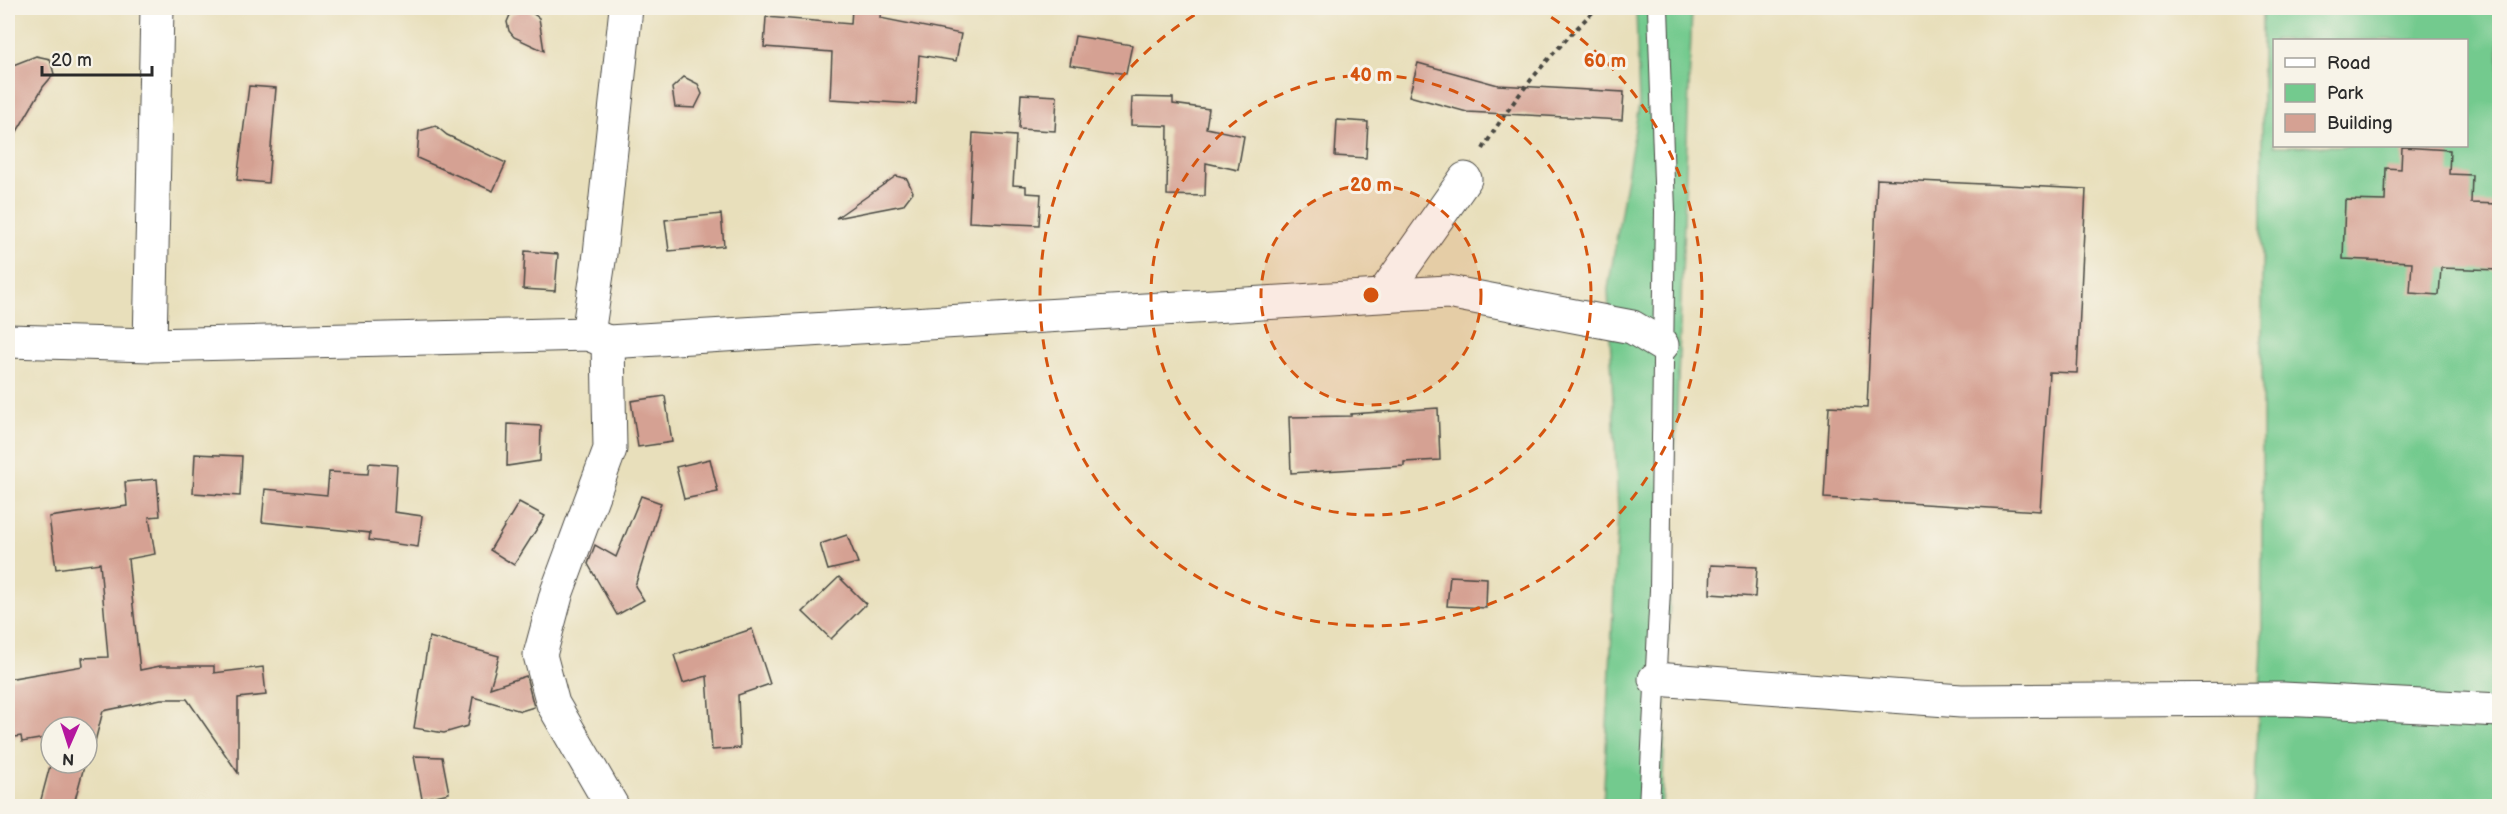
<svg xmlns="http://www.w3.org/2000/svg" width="2507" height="814" font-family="'Balsamiq Sans',sans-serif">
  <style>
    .green { fill: #73ca8e; stroke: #4f7a5c; stroke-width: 1.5; fill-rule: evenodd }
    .building { fill: #d5a193 }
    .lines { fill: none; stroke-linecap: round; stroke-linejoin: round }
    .lane-casing { stroke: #474641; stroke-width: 22 }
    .street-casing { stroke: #474641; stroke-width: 35 }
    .path { stroke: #474641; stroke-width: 4; stroke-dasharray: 4.5 4.5; stroke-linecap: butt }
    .lane { stroke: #fff; stroke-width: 20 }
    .street { stroke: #fff; stroke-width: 33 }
    .ring { fill: none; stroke: #d5540f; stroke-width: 3; stroke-dasharray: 10 8 }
    .centre { fill: #d5540f; stroke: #f7f3e8; stroke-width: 3 }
    .ring-label { font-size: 18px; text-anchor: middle; font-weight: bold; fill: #d5540f; stroke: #f7f3e8; stroke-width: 6; stroke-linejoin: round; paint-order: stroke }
  </style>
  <rect width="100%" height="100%" fill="#f7f3e8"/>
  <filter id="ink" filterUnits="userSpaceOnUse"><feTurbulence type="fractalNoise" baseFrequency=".0167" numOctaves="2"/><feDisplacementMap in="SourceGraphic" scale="12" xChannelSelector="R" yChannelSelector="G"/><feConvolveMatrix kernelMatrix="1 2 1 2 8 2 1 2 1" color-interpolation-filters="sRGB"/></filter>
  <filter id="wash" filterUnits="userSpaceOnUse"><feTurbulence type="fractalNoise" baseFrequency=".008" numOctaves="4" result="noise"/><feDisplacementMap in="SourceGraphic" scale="24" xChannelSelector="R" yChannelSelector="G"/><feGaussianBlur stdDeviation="1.35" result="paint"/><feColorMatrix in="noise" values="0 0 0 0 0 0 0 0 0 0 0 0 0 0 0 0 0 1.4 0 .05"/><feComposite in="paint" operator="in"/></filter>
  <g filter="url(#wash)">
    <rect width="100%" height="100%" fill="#e8dfbb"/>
    <g class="green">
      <path d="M1636,8H1692L1662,806H1603L1618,512L1608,289L1639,105Z"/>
      <path d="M2262,8H2499V806H2254L2262,649ZM2274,40H2466V146H2274Z"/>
    </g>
    <g id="blocks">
      <g class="building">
        <path d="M525,8L539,18L544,51L514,37L509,31L507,22L510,15Z"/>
        <path d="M852,8H881L880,18L961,34L956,61L919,55L916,104L830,99L832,52L764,47L766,17L851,24Z"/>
        <path d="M1075,36L1132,45L1126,74L1070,65Z"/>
        <path d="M36,56L50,59L54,74L43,87L8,147V67Z"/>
        <path d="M1418,63L1498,85L1624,92L1622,120L1467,112L1409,96Z"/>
        <path d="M684,77L698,84L702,94L695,108L675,107L672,88Z"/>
        <path d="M249,86L276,88L268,183L237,180Z"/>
        <path d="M1021,94L1057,96L1055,131L1019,129Z"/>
        <path d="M1132,97L1173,98V104L1209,109L1206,128L1244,136L1238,170L1206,163L1205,196L1167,195L1168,126L1131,125Z"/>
        <path d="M1337,120L1368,122L1366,158L1335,156Z"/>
        <path d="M436,126L447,135L506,163L493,191L417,158L419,131Z"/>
        <path d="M973,133L1016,136L1013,185L1026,186V193L1041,194L1039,225L969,222Z"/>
        <path d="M2402,147L2450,150L2449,174L2472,175L2471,203L2499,204V270L2441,268L2439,295L2410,293L2412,262L2343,259L2345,200L2385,201L2386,168L2401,169Z"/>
        <path d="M896,176L907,179L913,192L903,205L836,218Z"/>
        <path d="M1877,179L2086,189L2077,373L2049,372L2040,511L1824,498L1829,406L1867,408Z"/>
        <path d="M721,214L724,246L669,251L665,220Z"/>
        <path d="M525,251L558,254L555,291L523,289Z"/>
        <path d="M665,396L672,442L638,447L631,401Z"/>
        <path d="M1438,408L1440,460L1404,462V466L1291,473L1289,417L1351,416V414Z"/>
        <path d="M508,424L541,426L540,461L507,466Z"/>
        <path d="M195,454L242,456L240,496L193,493Z"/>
        <path d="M710,459L718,492L684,499L676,467Z"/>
        <path d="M369,463L397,465L394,512L422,516L418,547L369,540L370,533L262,522L265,489L327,495L329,472L368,474Z"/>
        <path d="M157,479L160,516L149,517L155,554L128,559L140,670L160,666H214V673L263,667L266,695L238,698V773L187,699H161L103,711L93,749L89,748L87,756V727H51V737L22,742L21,736L8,738V679L83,666L82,658L108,657L100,563L56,569L49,517L127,506L125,482Z"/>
        <path d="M641,496L661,503L635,586L644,600L617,615L588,564L595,545L616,557Z"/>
        <path d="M519,502L545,516L514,565L490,550Z"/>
        <path d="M847,535L858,563L828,570L820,544Z"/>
        <path d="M1711,565L1757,567L1755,597L1710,594Z"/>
        <path d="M1450,576L1487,578L1486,608L1447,606Z"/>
        <path d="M839,577L866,604L831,639L803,612Z"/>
        <path d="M752,629L770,684L738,695L740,748L712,750L707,676L683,683L674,655Z"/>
        <path d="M429,637L499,656L490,688L526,676L534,707L521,711L473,697L468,726L444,733L414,728Z"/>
        <path d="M414,756L442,757L449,793L422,799Z"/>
        <path d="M51,762L85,763L73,807H39Z"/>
      </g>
    </g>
  </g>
  <g filter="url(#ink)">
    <use href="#blocks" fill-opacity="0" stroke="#474641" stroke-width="1.5"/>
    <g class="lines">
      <g class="lane-casing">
        <path id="lane" d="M1649,806L1660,590L1665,211L1658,8"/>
      </g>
      <g class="street-casing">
        <g id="street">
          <path d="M1383,295L1465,179"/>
          <path d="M588,334L600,254L626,8"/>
          <path d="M8,341L150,345L588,334L608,342L1448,292L1632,327L1662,345"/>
          <path d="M608,342L610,449L557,592L540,655L553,704L612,806"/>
          <path d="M150,345L157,8"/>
          <path d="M1655,679L1961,701L2283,699L2500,710"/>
        </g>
      </g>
      <path class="path" d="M1483,149C1513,97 1554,50 1597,8"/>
      <use href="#lane" class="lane"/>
      <use href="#street" class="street"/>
    </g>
  </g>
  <circle cx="1371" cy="295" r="110" fill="#d5540f" fill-opacity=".12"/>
  <g class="ring">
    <circle cx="1371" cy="295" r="110"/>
    <circle cx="1371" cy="295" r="220"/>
    <path d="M1536 8A331 331 0 1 1 1206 8"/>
  </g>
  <circle cx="1371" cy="295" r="9" class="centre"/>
  <g class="ring-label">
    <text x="1605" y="67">60 m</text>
    <text x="1371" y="81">40 m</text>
    <text x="1371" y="191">20 m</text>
  </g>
  <rect width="2507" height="814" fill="none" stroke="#f7f3e8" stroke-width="30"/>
  <rect x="2273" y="39" width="195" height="108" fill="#f7f3e8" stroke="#a5a39c" stroke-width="1.5"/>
  <rect x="2285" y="58" width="30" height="9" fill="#ffffff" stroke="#a5a39c" stroke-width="1.5"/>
  <text x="2327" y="69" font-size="18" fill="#2b2b2b">Road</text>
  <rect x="2285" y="84" width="30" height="18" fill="#73ca8e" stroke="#a5a39c" stroke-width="1.5"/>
  <text x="2327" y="99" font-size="18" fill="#2b2b2b">Park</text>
  <rect x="2285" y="114" width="30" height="18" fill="#d5a193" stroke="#a5a39c" stroke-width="1.5"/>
  <text x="2327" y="129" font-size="18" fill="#2b2b2b">Building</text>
  <g transform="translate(69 745) rotate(183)"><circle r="28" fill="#f7f3e8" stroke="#a5a39c" stroke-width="1.5"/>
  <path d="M0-4.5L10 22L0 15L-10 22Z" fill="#b5179e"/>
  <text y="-9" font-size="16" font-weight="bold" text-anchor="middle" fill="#2b2b2b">N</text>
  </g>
  <path d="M42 66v9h110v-9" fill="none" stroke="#2b2b2b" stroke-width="3"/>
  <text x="51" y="66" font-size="18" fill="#2b2b2b" stroke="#f7f3e8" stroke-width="4.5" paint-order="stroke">20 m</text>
</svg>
